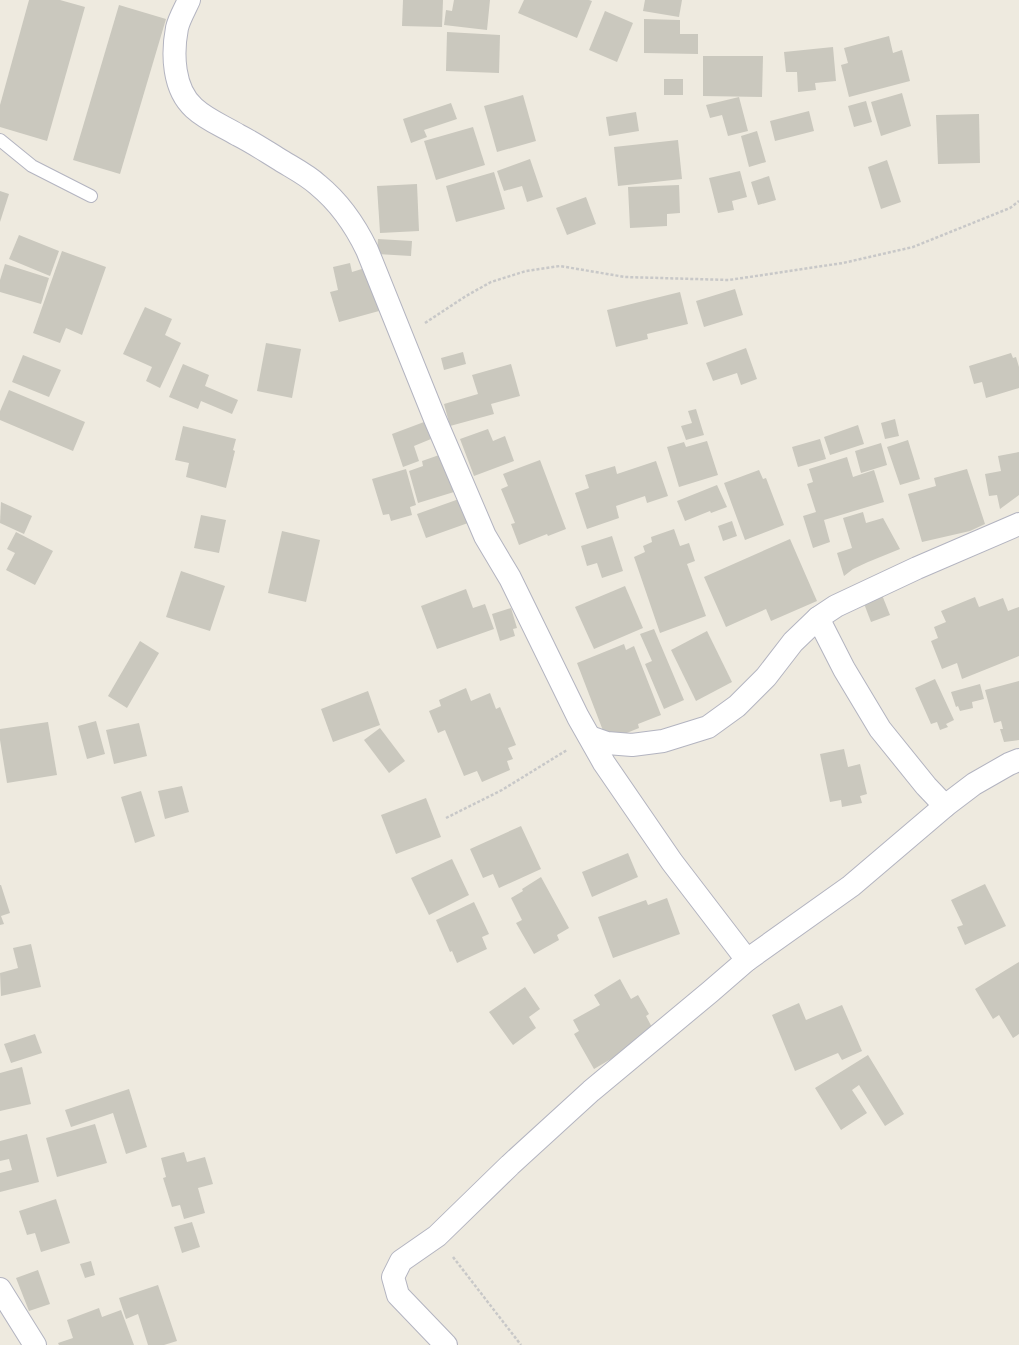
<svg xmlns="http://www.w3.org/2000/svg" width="1019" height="1345" font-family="Figtree,sans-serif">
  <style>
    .building { fill: #cac8be }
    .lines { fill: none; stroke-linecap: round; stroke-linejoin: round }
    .lane-casing { stroke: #b3b4c0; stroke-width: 14 }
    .street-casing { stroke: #b3b4c0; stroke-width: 24 }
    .path { stroke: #c8c8c8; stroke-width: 2.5; stroke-dasharray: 3 2; stroke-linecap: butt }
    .lane { stroke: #fff; stroke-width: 12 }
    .street { stroke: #fff; stroke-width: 22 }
  </style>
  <rect width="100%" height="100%" fill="#eeeadf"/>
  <g class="building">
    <path d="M29,0H60L85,7L47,141L0,127V105Z"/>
    <path d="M403,0H443L442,27L402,26Z"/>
    <path d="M454,0H490L487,30L444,25L446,10L452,11Z"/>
    <path d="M524,0H589L592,1L577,38L518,13Z"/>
    <path d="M645,0H682L679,17L643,11Z"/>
    <path d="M119,5L166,19L120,174L73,160Z"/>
    <path d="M605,11L633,23L617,62L589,50Z"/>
    <path d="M644,19L680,20V34H698V54L644,53Z"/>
    <path d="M447,32L500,35L499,73L446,71Z"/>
    <path d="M889,36L893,53L902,50L910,81L849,97L841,65L848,63L844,48Z"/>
    <path d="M833,47L836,81L815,83L816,90L798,92L797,72H786L784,52Z"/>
    <path d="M703,56H763L762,97L703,96Z"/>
    <rect x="664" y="79" width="19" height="16"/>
    <path d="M902,93L911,126L881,136L871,102Z"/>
    <path d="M523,95L536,141L497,152L484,106Z"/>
    <path d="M739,97L748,131L728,136L722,115L710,118L706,105Z"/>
    <path d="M866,101L872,122L854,127L848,106Z"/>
    <path d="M451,103L457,119L424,130L427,137L411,143L403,119Z"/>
    <path d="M809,111L814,131L775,141L770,121Z"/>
    <path d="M636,112L639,131L609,136L606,117Z"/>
    <path d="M979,114L980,163L938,164L936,115Z"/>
    <path d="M473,127L485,165L436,180L424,141Z"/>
    <path d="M757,131L766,162L749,167L741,136Z"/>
    <path d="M678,140L682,179L618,186L614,147Z"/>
    <path d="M530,159L543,197L527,202L522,186L504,191L497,171Z"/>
    <path d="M887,160L901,202L881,209L868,167Z"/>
    <path d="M740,171L747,197L732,201L734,210L718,213L709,178Z"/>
    <path d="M494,172L505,209L456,222L446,186Z"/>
    <path d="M769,176L776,200L758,205L751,182Z"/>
    <path d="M417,184L419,231L380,233L377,186Z"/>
    <path d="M679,185L680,213L667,214V226L630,228L628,187Z"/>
    <path d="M0,191L9,194L0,222Z"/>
    <path d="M586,197L596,224L567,235L556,208Z"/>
    <path d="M19,235L59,251L50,276L9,259Z"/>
    <path d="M378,239L412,241L411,256L377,254Z"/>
    <path d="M62,251L106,267L82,335L66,328L60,343L33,333Z"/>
    <path d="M350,263L352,272L365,268L372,281L379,311L339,322L330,292L338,290L333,267Z"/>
    <path d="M5,264L49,278L41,304L0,292V280Z"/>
    <path d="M735,289L743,315L704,327L696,301Z"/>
    <path d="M680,292L688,324L647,334L648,339L616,347L607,310Z"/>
    <path d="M145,307L172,319L165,335L181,343L160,388L146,381L152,367L123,354Z"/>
    <path d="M266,343L301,349L292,398L257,391Z"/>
    <path d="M746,348L757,379L741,385L737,373L713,381L706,363Z"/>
    <path d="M463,352L466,364L444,370L441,358Z"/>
    <path d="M1011,353L1013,358L1016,357L1019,367V388L986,398L982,382L974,384L969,366Z"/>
    <path d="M23,355L61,370L49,397L12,382Z"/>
    <path d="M183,364L209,375L205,386L238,400L232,414L201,401L198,409L169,397Z"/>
    <path d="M511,364L520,396L491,404L494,414L450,426L444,404L478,394L472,375Z"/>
    <path d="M9,390L85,422L73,451L0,420V411Z"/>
    <path d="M696,409L704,435L686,440L681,426L692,423L688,411Z"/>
    <path d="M895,419L899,436L885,439L881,423Z"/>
    <path d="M424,422L431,439L414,446L419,461L403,467L392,434Z"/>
    <path d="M858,425L864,444L830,455L824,437Z"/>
    <path d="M183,426L236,439L233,450L235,451L226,488L186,477L189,463L175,460Z"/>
    <path d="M488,429L493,441L505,436L514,461L474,476L460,439Z"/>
    <path d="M820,439L826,459L798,467L792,447Z"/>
    <path d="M908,440L920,479L900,485L887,447Z"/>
    <path d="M707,441L718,475L679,487L667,447L684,442L686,447Z"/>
    <path d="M881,443L887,465L861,473L855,451Z"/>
    <path d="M1019,452V495L1000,509L997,495L989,496L985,474L1001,471L998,456Z"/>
    <path d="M442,454L454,492L418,503L409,471L423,466L422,461Z"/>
    <path d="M847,457L853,477L874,470L884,502L824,520L830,542L813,548L803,516L816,512L807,484L813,482L809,469Z"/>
    <path d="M540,460L566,529L548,536L547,534L519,545L511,524L515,523L501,489L508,486L503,474Z"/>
    <path d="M656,461L668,496L647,503L645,496L616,506L619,518L587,529L575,493L589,488L585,475L615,466L617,474Z"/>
    <path d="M406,469L416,505L410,507L412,515L391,521L389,514L383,515L372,479Z"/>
    <path d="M967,469L985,524L970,531L922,542L908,494L936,486L934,478Z"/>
    <path d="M759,470L763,479L766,478L784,525L745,540L724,483Z"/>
    <path d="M717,485L727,507L711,513L710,511L685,521L677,501Z"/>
    <path d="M459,499L468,523L426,538L417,514Z"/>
    <path d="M1,502L32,516L24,534L0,523Z"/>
    <path d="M863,512L866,523L883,518L900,549L868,562L853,569L844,576L837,553L852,548L843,518Z"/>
    <path d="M201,515L226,520L219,553L194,548Z"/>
    <path d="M732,521L737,536L723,541L718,526Z"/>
    <path d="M674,529L680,546L689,543L695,561L687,564L706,616L660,633L634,557L645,552L643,546L652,542L651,537Z"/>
    <path d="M282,531L320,540L306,602L268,593Z"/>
    <path d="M16,532L53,551L35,585L6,570L15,553L7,549Z"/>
    <path d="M612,536L623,571L602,578L597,563L587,566L581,546Z"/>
    <path d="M790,539L817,601L771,621L766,609L726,627L704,577Z"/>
    <path d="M181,571L225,586L210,631L166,617Z"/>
    <path d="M625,586L643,628L594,649L575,607Z"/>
    <path d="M466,589L473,608L485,604L494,629L437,649L421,606Z"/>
    <path d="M882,595L890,615L871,622L863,601Z"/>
    <path d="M975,597L979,607L1003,598L1008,611L1019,607V656L962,679L957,663L942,669L931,641L938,638L934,627L946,622L941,611Z"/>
    <path d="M511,608L517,628L513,629L515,636L500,641L492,614Z"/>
    <path d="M654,629L684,700L664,709L645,664L652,661L640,634Z"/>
    <path d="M707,631L732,682L696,701L671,650Z"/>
    <path d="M140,641L159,653L127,708L108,696Z"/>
    <path d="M624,644L626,650L634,646L661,715L638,724L639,728L607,741L577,663Z"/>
    <path d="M935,679L954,720L946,724L948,727L940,730L937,722L931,724L915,688Z"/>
    <path d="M1019,681V740L1004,742L1000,729H1003L1001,721L994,723L985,690Z"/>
    <path d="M980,684L984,699L972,702L973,708L960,711L958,706L956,707L951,692Z"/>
    <path d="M466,688L471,701L490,693L496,709L500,707L516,745L508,748L513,759L507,761L510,770L482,782L477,771L464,776L445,730L438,733L429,711L441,706L439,700Z"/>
    <path d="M368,691L380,725L333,742L321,709Z"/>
    <path d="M96,721L105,754L87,759L78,726Z"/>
    <path d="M48,722L57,775L7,783L0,740V729Z"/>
    <path d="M139,723L147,756L114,764L106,730Z"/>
    <path d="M380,728L405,761L389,773L364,740Z"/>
    <path d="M844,749L848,767L860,764L867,794L860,796L862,803L842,807L841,800L830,802L820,754Z"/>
    <path d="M182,786L189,812L165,819L158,791Z"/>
    <path d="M141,791L155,836L135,843L121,797Z"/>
    <path d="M426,798L441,837L396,854L381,815Z"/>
    <path d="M521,826L541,869L499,888L493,874L483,878L470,849Z"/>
    <path d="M628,853L638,877L592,897L582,872Z"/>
    <path d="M452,859L469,895L429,915L411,878Z"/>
    <path d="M541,877L569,928L557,935L559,940L534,954L516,923L522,920L511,898L523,891L522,889Z"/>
    <path d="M985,884L1006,926L965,945L957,927L963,925L951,900Z"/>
    <path d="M0,885H1L10,913L1,916L4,924L0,925Z"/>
    <path d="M667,898L680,934L613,958L598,917L646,900L648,905Z"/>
    <path d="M474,902L489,934L482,937L487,949L457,963L452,951L450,952L436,920Z"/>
    <path d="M31,944L41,987L1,996L0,973L18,968L13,948Z"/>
    <path d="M1019,962V1034L1013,1038L999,1015L993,1019L975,989Z"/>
    <path d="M620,979L631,999L638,995L649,1014L646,1016L655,1033L594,1069L574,1034L579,1031L573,1020L600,1005L594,995Z"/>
    <path d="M525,987L540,1009L529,1017L536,1028L513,1045L489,1012Z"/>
    <path d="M799,1003L806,1020L842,1005L862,1051L842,1060L838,1053L795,1071L772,1015Z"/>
    <path d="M35,1034L42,1053L11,1063L4,1044Z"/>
    <path d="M868,1055L904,1114L885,1126L859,1085L852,1090L867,1113L841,1130L815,1088Z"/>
    <path d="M22,1067L31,1104L0,1111V1073Z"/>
    <path d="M129,1089L147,1147L126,1154L113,1113L71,1127L65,1110Z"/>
    <path d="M95,1124L107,1163L57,1177L46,1138Z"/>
    <path d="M27,1134L39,1182L0,1192V1173L12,1170L9,1159L0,1161V1141Z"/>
    <path d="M184,1152L187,1162L205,1157L213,1184L198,1188L205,1213L184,1219L180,1205L172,1207L163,1178L166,1177L161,1158Z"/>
    <path d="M56,1199L70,1243L41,1252L35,1233L27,1235L19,1211Z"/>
    <path d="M192,1222L200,1247L182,1253L174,1227Z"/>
    <path d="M91,1261L95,1275L85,1278L80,1264Z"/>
    <path d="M38,1270L50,1304L29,1311L16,1278Z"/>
    <path d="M158,1285L177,1341L164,1345H148L138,1314L126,1319L119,1298Z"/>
    <path d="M99,1308L102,1317L121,1310L134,1345H59L58,1343L73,1338L67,1320Z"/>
  </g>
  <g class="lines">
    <g class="lane-casing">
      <path id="lane" d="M0,140L32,166L91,196"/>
    </g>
    <g class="street-casing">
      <g id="street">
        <path d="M189,0C185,9 179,19 177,28C172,54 173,89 194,108C207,120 223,126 238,135C252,142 264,150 277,158C291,167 306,174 318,185C340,203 355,225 367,250L435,419L485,536L510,578L578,717L604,763L672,862L747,960"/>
        <path d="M818,618L844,669L880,729L926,786L945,806"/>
        <path d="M590,737L607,743L632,745L663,741L708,727L737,706L766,677L793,642L818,618L836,606L917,568L1019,524"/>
        <path d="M0,1289L35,1345"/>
        <path d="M446,1345L398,1295L393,1277L401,1261L437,1236L510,1165L591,1091L710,992L747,960L851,886L945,806L974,784L1009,764L1019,760"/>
      </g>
    </g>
    <g class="path">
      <path d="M425,323L466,296L491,282L526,271L560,266L625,277L729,280L843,263L913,247L1010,208L1019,201"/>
      <path d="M446,818L502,790L567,750"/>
      <path d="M453,1257L521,1345"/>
    </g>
    <use href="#lane" class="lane"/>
    <use href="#street" class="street"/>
  </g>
</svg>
